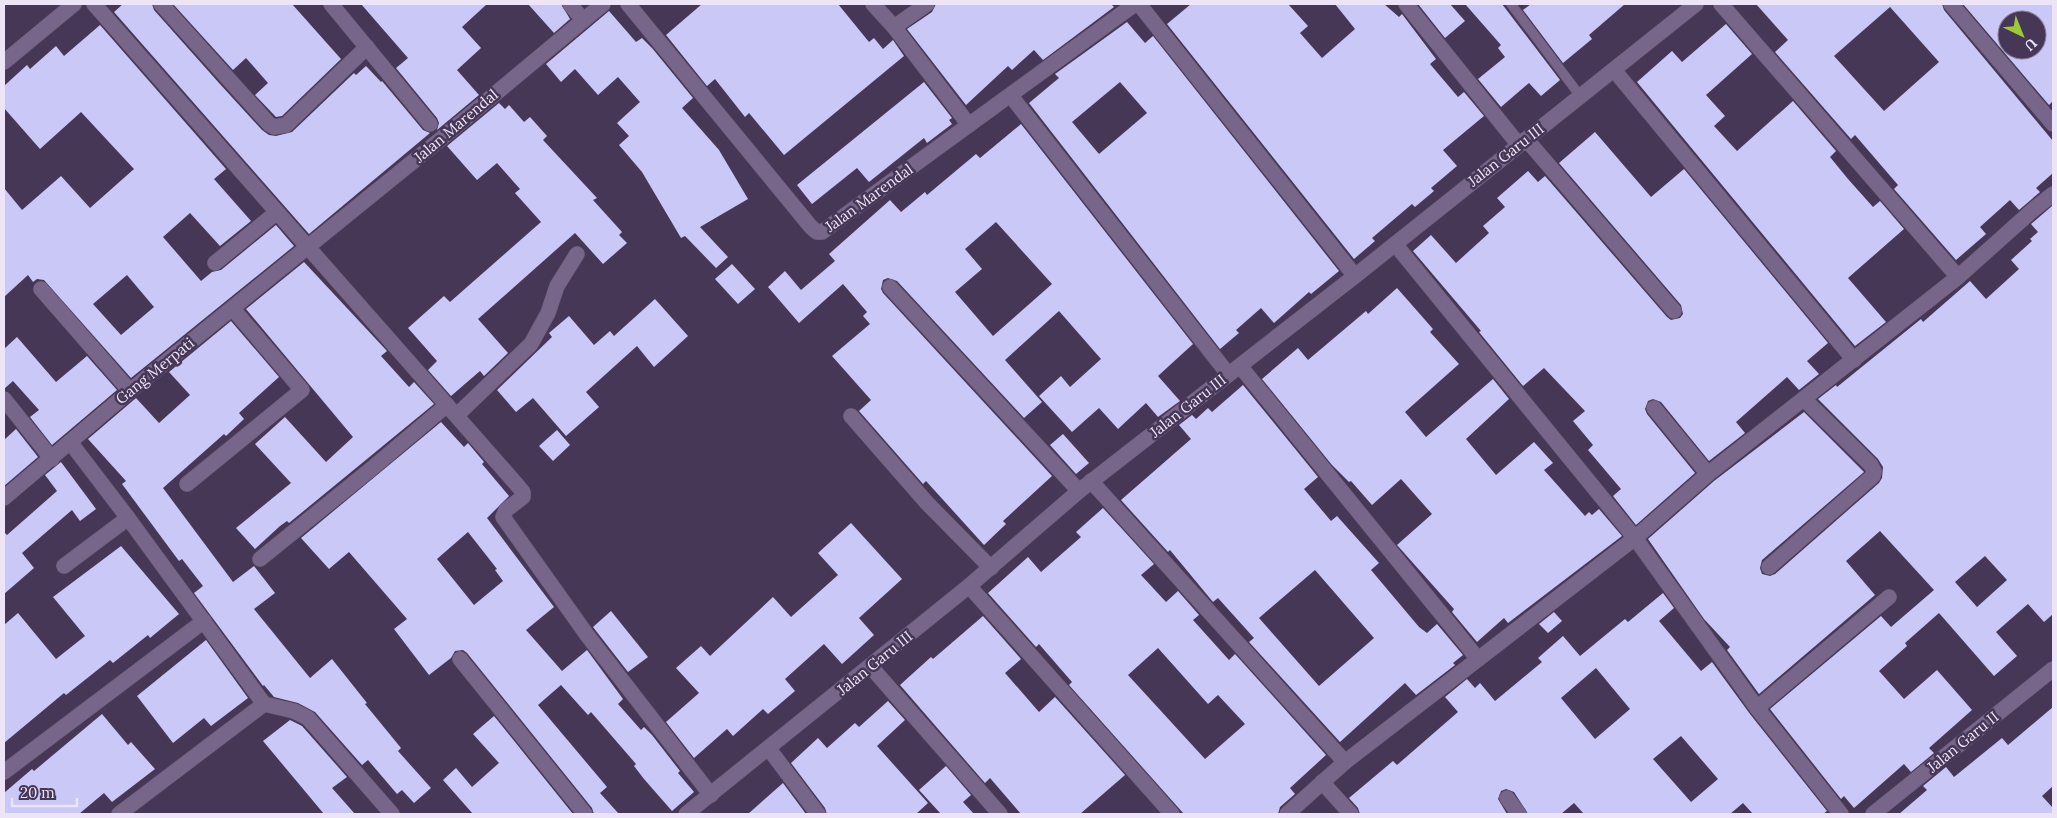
<svg xmlns="http://www.w3.org/2000/svg" width="2057" height="818" font-family="Lora,serif">
  <style>
    .building { fill: #c9c8f7; fill-rule: evenodd }
    .lines { fill: none; stroke-linecap: round; stroke-linejoin: round }
    .lane-casing { stroke: #635570; stroke-width: 10 }
    .street-casing { stroke: #635570; stroke-width: 16 }
    .lane { stroke: #776689; stroke-width: 9 }
    .street { stroke: #776689; stroke-width: 15 }
    .labels { text-anchor: middle; stroke-width: 5; stroke-linejoin: round; paint-order: stroke }
    .street-label { font-size: 15px; fill: #ede4f8; stroke: #463757 }
  </style>
  <rect width="100%" height="100%" fill="#463757"/>
  <g class="building">
    <path d="M123,4H152L154,10L219,83L262,130L269,135L276,136L292,132L354,73L356,75L366,66L381,82L382,81L423,130L430,133L309,234L114,12Z"/>
    <path d="M173,4H292L341,59L282,116L276,117L255,95L268,83L246,58L233,70Z"/>
    <path d="M361,4H487L462,27L481,48L457,70L479,95L437,130L439,123L437,118L396,68L408,58Z"/>
    <path d="M528,4H561L570,19L554,33Z"/>
    <path d="M702,4H838L869,42L874,38L883,49L893,40L904,56L784,155L749,113L745,117L715,79L707,86L666,35Z"/>
    <path d="M936,4H1111L1114,7L1043,60L1034,50L1012,70L1008,66L966,105L907,29L932,12Z"/>
    <path d="M1191,4H1288L1308,26L1300,33L1322,58L1355,29L1335,4H1384L1399,17L1402,14L1436,59L1430,64L1458,97L1464,92L1484,116L1443,150L1457,166L1431,188L1434,191L1415,207L1412,204L1372,238L1375,241L1354,259L1167,24Z"/>
    <path d="M1418,4H1450L1465,21L1445,38Z"/>
    <path d="M1465,4H1502L1560,80L1541,96L1529,83L1501,107L1478,79L1505,57L1498,48L1501,45Z"/>
    <path d="M1531,4H1625L1589,35L1592,39L1563,63L1523,10Z"/>
    <path d="M1756,4H1942L1944,10L2053,141V173L2036,188L2040,192L2019,210L2010,200L1980,227L1986,234L1956,260L1894,189L1898,185L1855,135L1851,139L1775,52L1788,40ZM1890,7L1939,62L1884,111L1834,56Z"/>
    <path d="M1963,4H2053V101L2049,105ZM2007,20H2037V50H2007Z"/>
    <path d="M609,11L636,42L642,38L652,48L693,98L682,108L719,150L748,199L700,227L728,257L716,268L685,236L681,238L642,172L619,145L629,136L617,123L640,102L618,77L598,95L575,69L561,82L546,64Z"/>
    <path d="M1127,22L1145,43L1153,36L1339,271L1311,294L1309,292L1274,323L1261,308L1236,330L1239,333L1220,349L1029,103L1059,78L1055,74ZM1120,82L1147,113L1099,154L1072,122Z"/>
    <path d="M1726,24L1752,54L1706,95L1725,116L1714,126L1737,151L1793,101L1836,151L1830,157L1848,179L1873,207L1880,201L1904,229L1848,278L1886,322L1855,346L1637,82L1672,51L1682,62Z"/>
    <path d="M100,25L226,169L214,179L251,221L220,246L190,213L163,237L201,281L212,272L221,270L276,225L294,246L131,378L44,280L37,279L33,282L28,275L4,297V188L22,210L61,176L90,208L134,169L81,112L40,149L4,108V86L27,65L30,69L56,46L64,56ZM127,275L154,307L121,335L93,304Z"/>
    <path d="M924,82L952,118L949,120L952,124L927,143L924,138L869,182L857,168L812,204L797,185Z"/>
    <path d="M499,103L505,109L509,105L524,122L530,117L547,136L543,140L597,198L593,200L622,232L619,235L627,243L603,264L575,233L478,319L508,353L484,376L480,371L451,396L428,370L437,361L408,328L444,296L450,302L541,222L515,193L520,189L497,163L477,180L447,146Z"/>
    <path d="M1021,124L1193,344L1158,376L1180,401L1158,417L1146,403L1118,429L1099,408L1072,432L1039,396L1061,376L1070,387L1101,359L1059,311L1005,360L1042,402L1024,418L897,281L888,278L883,280L881,289L883,293L1052,476L1003,521L1006,524L984,545L926,481L923,484L859,411L871,400L832,356L870,324L863,316L867,312L843,284L799,323L768,287L785,271L801,290L835,261L829,254L890,200L901,212L925,192L927,195L976,154L980,158ZM996,222L1052,284L993,336L955,292L982,269L965,249Z"/>
    <path d="M1595,132L1651,197L1684,169L1828,343L1807,361L1819,374L1799,390L1787,377L1736,422L1745,433L1709,461L1661,402L1653,399L1648,401L1645,409L1647,414L1695,473L1636,525L1613,496L1621,489L1588,450L1593,445L1573,421L1585,411L1544,368L1523,386L1479,332L1481,331L1413,251L1431,235L1456,263L1489,233L1483,226L1505,207L1497,198L1528,171L1538,182L1545,176L1667,317L1671,320L1680,318L1683,314L1681,305L1559,163Z"/>
    <path d="M2052,206L2053,614L2044,622L2028,604L1996,632L2017,656L1994,676L1939,613L1905,643L1907,646L1879,671L1904,699L1937,670L1972,710L1929,748L1934,753L1911,772L1904,764L1854,808L1844,796L1841,799L1770,709L1881,616L1891,627L1934,590L1880,531L1846,561L1875,595L1759,694L1727,650L1730,647L1704,619L1648,539L1714,481L1804,412L1864,472L1762,560L1760,568L1762,574L1770,576L1775,574L1879,483L1882,478L1883,467L1878,459L1818,399L1836,385L1837,387L1921,319L1923,322L1970,281L1986,299L2019,269L2011,260L2032,241L2030,239L2038,232L2031,224ZM1985,556L2007,580L1977,607L1955,582Z"/>
    <path d="M304,262L387,351L381,356L409,387L414,382L434,404L289,523L287,521L280,526L255,549L236,528L291,483L255,444L285,417L326,462L353,437L246,309Z"/>
    <path d="M732,264L755,289L738,304L715,279Z"/>
    <path d="M1397,288L1433,329L1430,332L1459,364L1405,412L1426,437L1493,379L1509,399L1466,439L1496,475L1534,442L1553,463L1544,470L1585,516L1589,512L1592,515L1599,509L1622,536L1508,623L1504,618L1477,642L1452,612L1454,609L1397,545L1432,514L1401,479L1372,505L1351,481L1349,482L1332,465L1262,379L1298,348L1308,360L1366,311L1368,314Z"/>
    <path d="M655,299L688,336L654,367L637,346L586,392L599,407L566,436L533,398L516,412L497,390L552,337L549,333L569,316L594,345L610,331L614,336Z"/>
    <path d="M231,321L279,377L239,413L244,419L226,436L224,434L163,488L233,582L254,566L275,593L254,609L310,678L332,659L367,703L365,704L401,748L398,751L431,788L414,803L402,790L397,794L368,760L362,765L315,712L298,703L274,697L264,685L263,686L194,593L203,586L182,559L179,561L122,484L126,481L88,439L136,398L159,423L190,395L169,372Z"/>
    <path d="M17,337L56,382L87,356L117,390L52,445L30,417L39,410L13,381L4,389V349Z"/>
    <path d="M1243,385L1318,477L1304,489L1331,521L1337,516L1379,563L1371,570L1419,627L1427,633L1437,624L1463,655L1453,663L1455,665L1416,695L1405,683L1340,742L1249,642L1254,638L1218,598L1213,602L1170,550L1168,552L1121,500L1191,439L1179,425L1192,415L1196,419L1208,408L1212,412ZM1315,570L1374,638L1319,686L1259,618Z"/>
    <path d="M441,422L464,447L468,443L484,462L482,464L509,496L487,518L554,607L526,630L562,671L587,650L623,699L618,704L641,730L644,727L652,735L680,771L678,773L694,792L672,811L644,779L634,766L636,764L591,712L588,715L561,685L538,705L607,787L600,793L619,814H594L592,808L467,653L463,650L455,651L451,658L429,675L394,629L407,619L349,552L329,569L301,538ZM468,532L497,569L495,570L503,581L474,605L437,559Z"/>
    <path d="M16,429L38,457L4,486V440Z"/>
    <path d="M557,430L570,445L553,461L539,446Z"/>
    <path d="M1063,434L1089,463L1076,474L1050,445Z"/>
    <path d="M61,462L96,509L80,521L72,510L22,553L34,568L4,594V532L7,535L57,491L45,475Z"/>
    <path d="M1103,508L1154,564L1141,575L1166,602L1178,591L1199,615L1193,620L1229,660L1235,654L1326,755L1290,788L1295,794L1280,807L1278,814H1184L1069,685L1072,682L1039,644L1036,647L988,593L1028,557L1041,572L1081,537L1076,532ZM1158,648L1208,704L1218,695L1245,724L1205,759L1128,675Z"/>
    <path d="M851,523L902,579L859,618L874,635L842,664L824,644L785,679L795,691L768,714L763,709L733,736L727,729L694,758L666,722L699,693L676,668L701,646L710,656L773,597L791,617L838,575L818,553Z"/>
    <path d="M121,546L179,614L150,638L148,635L113,663L110,660L66,695L64,693L4,743V625L18,613L56,659L85,636L53,597Z"/>
    <path d="M1663,593L1674,608L1659,621L1701,671L1712,662L1750,714L1827,811L1823,814H1753L1743,803L1730,814H1584L1574,803L1561,814H1528L1514,792L1506,789L1501,791L1498,799L1507,814H1360L1358,808L1349,798L1393,761L1397,765L1458,712L1445,697L1467,679L1475,688L1480,683L1495,701L1542,662L1538,658L1563,636L1580,656L1625,619L1628,622ZM1596,668L1630,709L1595,739L1561,698ZM1681,736L1718,779L1691,802L1653,759Z"/>
    <path d="M611,611L648,657L628,672L593,627Z"/>
    <path d="M1554,612L1562,621L1548,633L1539,624Z"/>
    <path d="M983,616L1021,659L1005,673L1039,712L1055,697L1125,775L1080,814H1021L990,778L985,783L900,685L931,657L933,659Z"/>
    <path d="M206,640L248,698L211,726L204,718L173,743L137,696Z"/>
    <path d="M888,701L905,720L877,746L928,803L916,814H827L825,808L791,763L818,738L827,748L855,723L859,727Z"/>
    <path d="M2053,707V786L2042,796L2053,808V814H1899L1927,790L1923,786L1946,767L1954,777L2002,738L2008,745Z"/>
    <path d="M102,714L128,745L131,742L155,769L112,802L104,793L79,814H4V793L32,769L34,771Z"/>
    <path d="M494,716L573,814H473L443,780L456,768L472,787L499,763L473,734Z"/>
    <path d="M290,720L302,726L347,777L332,788L355,814H324L263,741Z"/>
    <path d="M946,766L971,795L963,802L974,814H941L919,790Z"/>
    <path d="M783,783L806,814H748Z"/>
  </g>
  <g class="lines">
    <g class="lane-casing">
      <path id="lane" d="M1511,4L1581,97"/>
    </g>
    <g class="street-casing">
      <g id="street">
        <path d="M94,4L518,486L523,492V497L506,510L503,517L587,635L711,795"/>
        <path d="M161,4L269,124L274,127L286,125L367,47"/>
        <path d="M331,4L430,124"/>
        <path d="M570,4L583,20"/>
        <path d="M628,4L811,227L817,232H822L1135,4"/>
        <path d="M873,4L894,27L969,125"/>
        <path d="M1139,4L1355,276"/>
        <path d="M1406,4L1518,144"/>
        <path d="M1721,4L1958,277"/>
        <path d="M1951,4L2053,124"/>
        <path d="M894,27L927,4"/>
        <path d="M4,62L74,4"/>
        <path d="M1614,70L1854,360"/>
        <path d="M1011,96L1228,374"/>
        <path d="M1526,139L1674,311"/>
        <path d="M1395,244L1635,538L1757,708L1841,814"/>
        <path d="M215,263L277,212"/>
        <path d="M890,287L1079,491"/>
        <path d="M41,289L130,391"/>
        <path d="M1240,366L1478,659"/>
        <path d="M4,399L52,459"/>
        <path d="M1654,408L1708,474"/>
        <path d="M457,415L531,344L548,313L557,286L577,254"/>
        <path d="M851,416L927,503L991,568"/>
        <path d="M70,442L128,518L264,704L294,711L308,718L392,814"/>
        <path d="M1091,481L1345,762"/>
        <path d="M187,484L302,390L233,309"/>
        <path d="M4,498L130,391L442,138L603,4"/>
        <path d="M260,559L370,470L447,405"/>
        <path d="M64,566L128,518"/>
        <path d="M1769,567L1873,476L1874,471L1871,465L1804,399"/>
        <path d="M969,586L1172,814"/>
        <path d="M460,659L585,814"/>
        <path d="M871,667L1000,814"/>
        <path d="M1757,708L1889,597"/>
        <path d="M769,749L818,814"/>
        <path d="M4,772L204,621"/>
        <path d="M1322,782L1351,814"/>
        <path d="M1507,798L1519,814"/>
        <path d="M119,814L264,704"/>
        <path d="M686,814L969,586L1079,491L1355,276L1696,4"/>
        <path d="M1287,814L1345,762L1635,538L1708,474L1958,277L2034,209L2053,194"/>
        <path d="M1873,814L2053,669"/>
      </g>
    </g>
    <use href="#lane" class="lane"/>
    <use href="#street" class="street"/>
  </g>
  <g class="labels">
    <g class="street-label">
      <text transform="translate(456 126) rotate(-40)" y="5">Jalan Marendal</text>
      <text transform="translate(1506 155) rotate(-38)" y="5">Jalan Garu III</text>
      <text transform="translate(869 198) rotate(-36)" y="5">Jalan Marendal</text>
      <text transform="translate(155 371) rotate(-39)" y="5">Gang Merpati</text>
      <text transform="translate(1188 406) rotate(-38)" y="5">Jalan Garu III</text>
      <text transform="translate(875 663) rotate(-39)" y="5">Jalan Garu III</text>
      <text transform="translate(1963 742) rotate(-39)" y="5">Jalan Garu II</text>
    </g>
  </g>
  <rect width="2057" height="818" fill="none" stroke="#ede4f8" stroke-width="10"/>
  <g transform="translate(2022 35) rotate(137)"><circle r="24" fill="#463757" stroke="#897c97"/>
  <path d="M0-4L9 19L0 12L-9 19Z" fill="#9acb35"/>
  <text y="-8" font-size="14" font-weight="bold" text-anchor="middle" fill="#ede4f8">U</text>
  </g>
  <path d="M12 798v8h65v-8" fill="none" stroke="#ede4f8" stroke-width="2.5"/>
  <text x="20" y="798" font-size="15" fill="#ede4f8" stroke="#463757" stroke-width="4" paint-order="stroke">20 m</text>
</svg>
